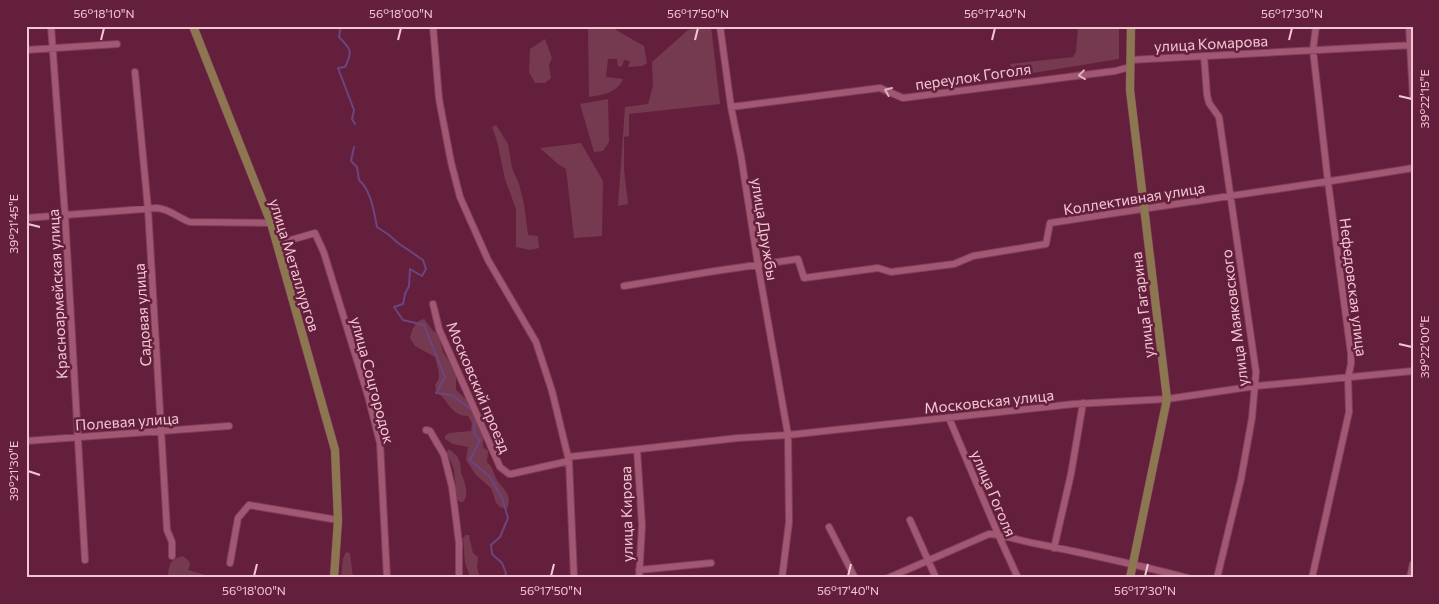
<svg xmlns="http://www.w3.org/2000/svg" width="1439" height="604" font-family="Commissioner,sans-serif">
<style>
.green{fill:#763a50}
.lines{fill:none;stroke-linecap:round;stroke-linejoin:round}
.stream{stroke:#6b4580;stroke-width:2}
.minor-casing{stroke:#7d405c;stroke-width:8}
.major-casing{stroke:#7d405c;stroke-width:9}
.minor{stroke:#a25772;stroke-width:6}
.major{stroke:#8d7751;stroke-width:8}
.oneway{stroke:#e2b1c0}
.ticks{fill:none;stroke:#f2c7d4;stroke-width:2}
.labels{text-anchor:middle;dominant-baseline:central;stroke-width:5;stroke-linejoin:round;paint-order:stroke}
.street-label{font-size:15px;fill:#f2c7d4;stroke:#641f3c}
.neatline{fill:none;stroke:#f2c7d4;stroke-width:2}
.ticks-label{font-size:12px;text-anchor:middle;fill:#f2c7d4}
</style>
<rect width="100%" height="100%" fill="#641f3c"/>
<path class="green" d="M616,26v4l28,16 3,17 -5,3 -14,1 2,-6 -6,-1 -2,6 -4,1 -1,-8h-9l-2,18 17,2c-6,14 -20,16 -34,18l-1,-70z
M696,26h15l9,78 -91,10v22l-5,1v32l4,35 -10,2 7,-99 23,-3 5,-18 -1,-24 36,-32 8,-2z
M1078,26h41v33l-99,16 -5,-1 -5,-10 63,-7 3,-5z
M545,39l7,19 -3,7 2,13 -6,5h-10l-6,-11 1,-23z
M608,99l1,43 -6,9 -9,1 -14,-48z
M496,125l12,19 4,24 7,16 5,20 4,31 10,1 1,12 -9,2 -14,-3v-38l-11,-30 -8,-38 -5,-14z
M581,143l22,38 -1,55 -28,2 -8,-69 -8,-5 -18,-16z
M424,319l9,12 5,2 5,19 13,20v18l14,13 13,32v12l5,4 -1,11c7,7 6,10 10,18 7,11 16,14 10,29l-7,-2 -4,-4 -5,-15 -15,-13 -10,-15 2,-13 -15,-3 -8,-5v-3l4,-3 22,-2 1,-8 -4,-7c-15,1 -21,-16 -32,-26l-1,-6c8,-6 2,-18 0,-27l-20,-11 -5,-8c2,-9 5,-17 14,-19z
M448,449c4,2 9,6 11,11 2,4 1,8 2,12 3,10 9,21 2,30h-3l-3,-3 -3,-30 -7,-16z
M466,535h3l4,18 5,4 -1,10 3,11h-11v-5l-4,-10 -2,-25z
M346,552l4,1 3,25h-12l2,-19z
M183,556l6,5 1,4 -2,5 27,8h-47c1,-14 1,-18 15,-22z"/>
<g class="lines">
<path class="stream" d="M341,26l-2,11c12,12 14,14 6,30l-7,1 16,42 -2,9 3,5
M354,147l-3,14 6,6 2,13c12,10 15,32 18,47l12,8 9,8 25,17 3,9 -4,7 -12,-7 -1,17 -4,8 -2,10 -9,3 9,13 21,5 21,52 -9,16 16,2 20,15
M475,417l-1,17 6,6 -10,20 20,17 12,21 6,20 -8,19 -9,8 1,9 10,9 4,10 -2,5"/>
<g class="minor-casing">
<path id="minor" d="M51,26l14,189 20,345
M433,26l6,73 12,63 9,35 28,63 48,82 16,49 17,70 5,117
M720,26l11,81 10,49 17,109 30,170 1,87 -7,56
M1409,26l4,71
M26,50l91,-6
M1204,56l3,39 2,8 10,14 37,255 -4,46 -11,61 -24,99
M1130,60l283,-15
M135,72l13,137 19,321 5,12v14
M731,107l149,-19 23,10 212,-27 15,-4
M26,218l131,-10c13,1 21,10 33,14l81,1
M277,244l38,-11 9,20 44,143 12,47 7,135
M624,286l91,-15 83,-12 6,19 74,-10 13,4 63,-8 19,-8 73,-12 4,-21c120,-19 242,-35 363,-55
M433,304l6,25 61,138 9,7h2l58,-13
M949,418l49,116 20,44
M426,430l4,1 14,24 8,32 7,56v35
M26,441l203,-15
M637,450l5,75 -3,53
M568,457l170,-19 50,-3 286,-31 93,-5 89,-13 157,-15
M910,520l26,58
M829,527l26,51
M1054,548l17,-74 12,-71
M230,563l8,-45 11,-13 89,15
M639,570l72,-7
M888,578l101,-44c16,1 32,7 49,10 50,10 100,21 150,34
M1312,578l37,-166 -1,-34 3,-14v-10l-23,-172 -15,-132 3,-24
M1410,578l3,-14"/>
</g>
<g class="major-casing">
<path id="major" d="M193,26l78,197 64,227 3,70 -4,58
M1130,578l37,-179 -37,-309 1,-64"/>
</g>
<use href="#minor" class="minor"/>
<use href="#major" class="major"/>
</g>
<defs><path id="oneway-chevron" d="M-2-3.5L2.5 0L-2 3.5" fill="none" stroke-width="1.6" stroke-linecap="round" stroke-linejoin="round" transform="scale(1.25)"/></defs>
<g class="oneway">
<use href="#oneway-chevron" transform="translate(1082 75) rotate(173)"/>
<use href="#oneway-chevron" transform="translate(888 91) rotate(-157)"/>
</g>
<path class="ticks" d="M101,40l3,-12M398,40l3,-12M695,40l3,-12M992,40l3,-12M1289,40l3,-12M1399,96l13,3M28,224l12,3M1399,344l13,3M28,471l12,4M254,576l3,-12M551,576l3,-12M848,576l3,-12M1145,576l3,-12"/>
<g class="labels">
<g class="street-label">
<text transform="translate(1211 43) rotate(-3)">улица Комарова</text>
<text transform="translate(973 76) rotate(-8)">переулок Гоголя</text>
<text transform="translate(1134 198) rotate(-9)">Коллективная улица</text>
<text transform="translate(765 229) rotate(81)">улица Дружбы</text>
<text transform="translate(295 265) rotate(73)">улица Металлургов</text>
<text transform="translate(1354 287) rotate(83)">Нефедовская улица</text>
<text transform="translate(57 294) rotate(-93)">Красноармейская улица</text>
<text transform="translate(1142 305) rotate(-97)">улица Гагарина</text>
<text transform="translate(142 315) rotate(-94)">Садовая улица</text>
<text transform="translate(1234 318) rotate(-97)">улица Маяковского</text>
<text transform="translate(373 380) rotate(75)">улица Соцгородок</text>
<text transform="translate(479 387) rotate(67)">Московский проезд</text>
<text transform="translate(989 401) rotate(-6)">Московская улица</text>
<text transform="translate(127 421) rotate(-4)">Полевая улица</text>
<text transform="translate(994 493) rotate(67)">улица Гоголя</text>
<text transform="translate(626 514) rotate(-91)">улица Кирова</text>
</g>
</g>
<rect width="1439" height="604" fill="none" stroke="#641f3c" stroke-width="55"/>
<rect x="28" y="28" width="1384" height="548" class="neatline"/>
<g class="ticks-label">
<text x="104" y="18">56°18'10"N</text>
<text x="401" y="18">56°18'00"N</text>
<text x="698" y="18">56°17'50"N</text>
<text x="995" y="18">56°17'40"N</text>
<text x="1292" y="18">56°17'30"N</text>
<text transform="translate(1425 99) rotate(-90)" y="4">39°22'15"E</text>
<text transform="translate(14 224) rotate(-90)" y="4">39°21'45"E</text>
<text transform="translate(1425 347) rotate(-90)" y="4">39°22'00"E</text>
<text transform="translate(14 471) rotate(-90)" y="4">39°21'30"E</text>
<text x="254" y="595">56°18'00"N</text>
<text x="551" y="595">56°17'50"N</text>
<text x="848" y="595">56°17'40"N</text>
<text x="1145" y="595">56°17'30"N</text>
</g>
</svg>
